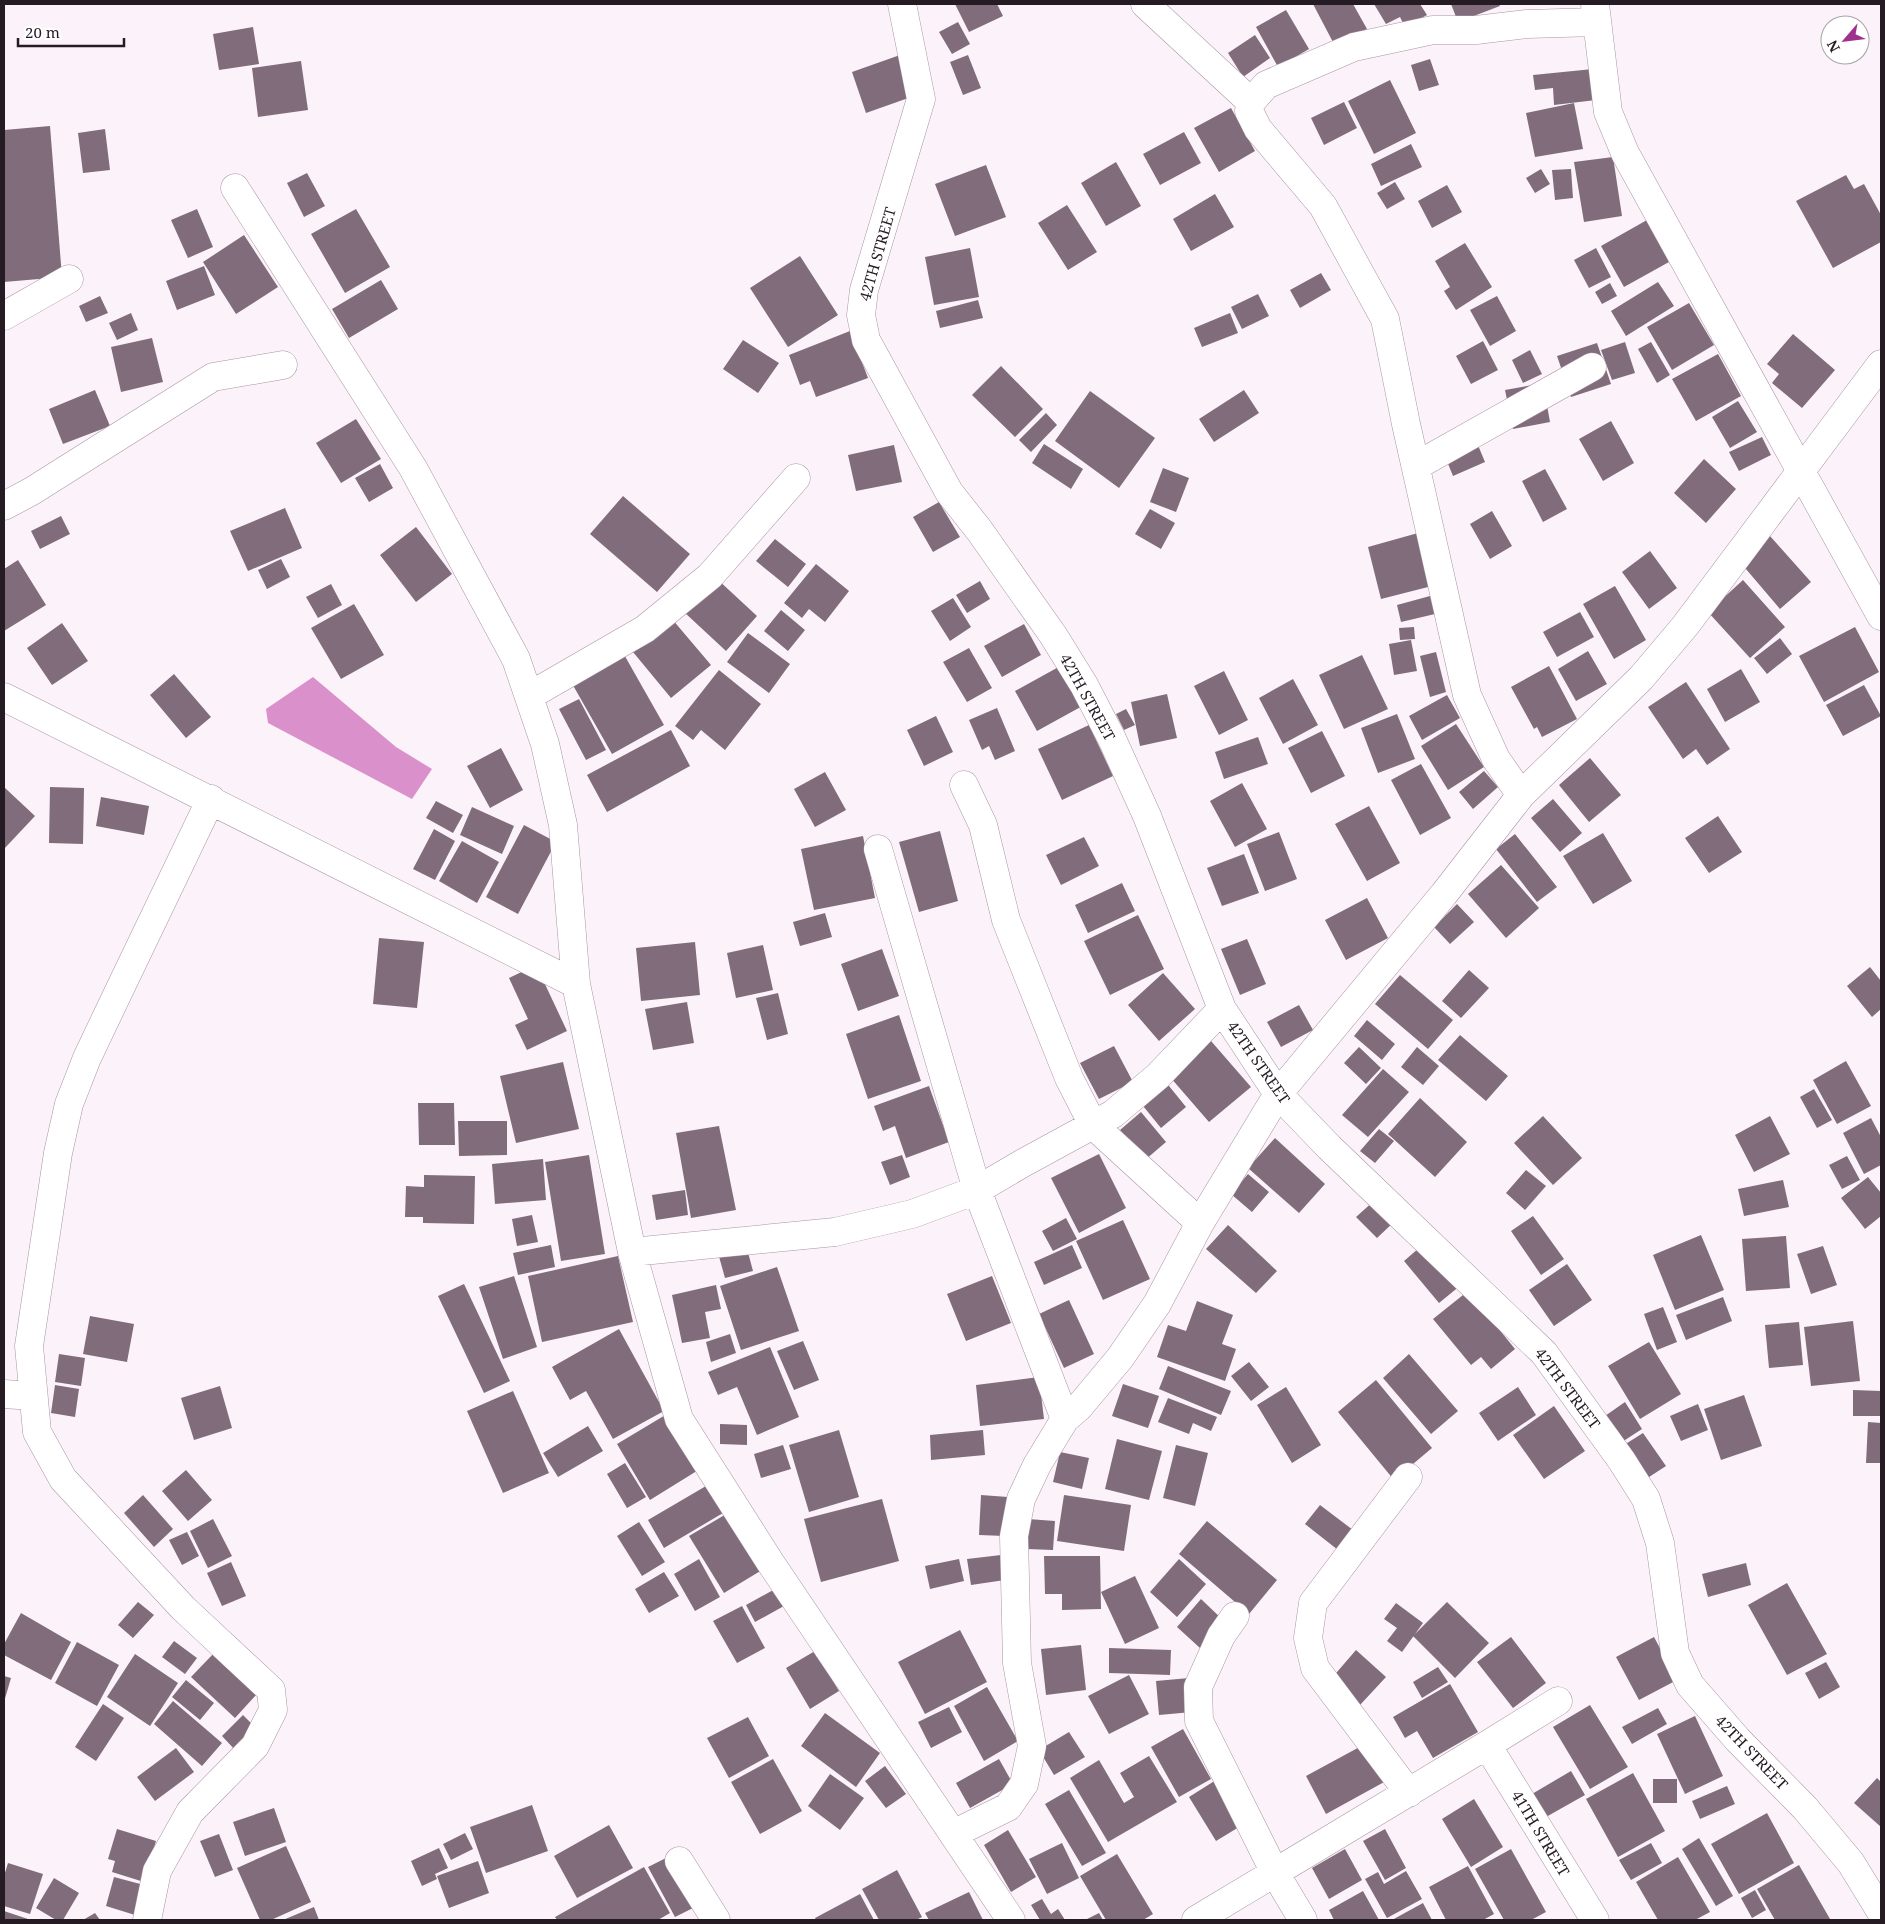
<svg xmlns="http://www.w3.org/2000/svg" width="1885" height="1924" font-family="'Noto Serif',serif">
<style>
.water{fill:#da91cb}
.building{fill:#806c7b}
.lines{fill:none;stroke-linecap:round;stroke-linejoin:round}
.street-casing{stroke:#a994a4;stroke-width:29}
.street{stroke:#fff;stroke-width:28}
.labels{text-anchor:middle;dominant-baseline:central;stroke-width:4;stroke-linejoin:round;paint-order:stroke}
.street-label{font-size:15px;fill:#251c23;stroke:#fff}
</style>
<rect width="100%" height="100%" fill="#fcf3fa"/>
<path class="water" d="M313,677l83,70 36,22 -20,30 -144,-76 -2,-14z"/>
<path class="building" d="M955,4h42l6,12 -34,16z
M1313,4h40l14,25 -32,17z
M1374,4h46l7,11 -22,12 -5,-10 -14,7z
M1451,4h48l1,2 -42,16z
M1286,10l23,39 -31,18 -22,-40z
M958,22l12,22 -18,10 -13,-22z
M253,27l6,37 -40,6 -6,-36z
M1255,35l15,23 -27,19 -15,-24z
M900,55l14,41 -48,17 -14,-41z
M968,55l13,33 -18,7 -13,-33z
M1430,59l9,26 -20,6 -8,-26z
M301,61l7,49 -50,7 -6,-49z
M1593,69l3,31 -42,5 -1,-17 -18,2 -2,-15z
M1390,80l26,53 -42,21 -26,-53z
M1344,102l13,26 -33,17 -13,-27z
M1574,103l9,46 -48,8 -9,-44z
M1231,108l24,43 -36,21 -25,-44z
M50,126l12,151 -58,5v-152z
M105,129l5,41 -27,3 -5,-40z
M1184,132l17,31 -41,22 -17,-31z
M1411,144l11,23 -41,19 -10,-22z
M1613,157l9,59 -38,6 -10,-60z
M1116,162l25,44 -35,20 -25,-43z
M986,165l20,52 -51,19 -20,-52z
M1541,169l9,15 -15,9 -9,-15z
M1571,169l2,29 -18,2 -3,-30z
M307,173l18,33 -21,11 -17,-34z
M1846,175l8,14 10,-5 17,31v27l-48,26 -37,-67z
M1395,182l10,17 -18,10 -10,-16z
M1447,185l15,27 -30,16 -14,-27z
M1215,194l19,33 -43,24 -18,-32z
M1067,205l30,47 -29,18 -30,-47z
M197,209l16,38 -25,11 -17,-38z
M356,209l34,58 -45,26 -34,-59z
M1647,220l22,42 -45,25 -23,-41z
M244,235l34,52 -42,27 -33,-52z
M1465,243l27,44 -36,23 -12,-19 6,-4 -15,-26z
M970,248l9,49 -45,8 -9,-48z
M1596,248l15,29 -22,11 -15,-28z
M800,256l38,59 -50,32 -38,-59z
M204,266l11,29 -38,15 -11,-29z
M1321,273l10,17 -31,18 -10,-18z
M381,280l17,29 -49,29 -17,-29z
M1658,282l16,24 -48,30 -15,-25z
M1610,283l7,13 -15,8 -7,-12z
M1258,294l11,22 -27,13 -11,-22z
M100,296l8,17 -22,9 -7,-16z
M1497,296l19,35 -26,15 -20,-36z
M978,300l5,18 -43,10 -4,-17z
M1689,303l25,42 -42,25 -25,-43z
M131,313l7,17 -21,10 -8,-17z
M1230,313l8,20 -36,14 -8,-19z
M850,331l18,47 -52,19 -6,-16 -10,4 -11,-30z
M1793,334l42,36 -33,38 -30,-25 7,-9 -12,-10z
M152,338l11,44 -42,10 -10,-45z
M743,340l36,23 -21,30 -35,-24z
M1483,341l15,29 -27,14 -15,-28z
M1625,342l10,31 -23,7 -11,-30z
M1651,342l19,33 -13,8 -19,-34z
M1597,343l14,41 -40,13 -14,-41z
M1530,350l12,24 -19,9 -11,-23z
M1718,354l23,42 -45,25 -24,-42z
M1001,366l42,43 -28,28 -43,-42z
M1543,383l7,39 -37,7 -8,-39z
M95,390l15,36 -47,18 -14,-35z
M1244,390l15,23 -45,29 -15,-23z
M1090,391l65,47 -36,50 -64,-47z
M1738,401l19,31 -27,16 -18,-31z
M1046,413l11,12 -26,27 -12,-12z
M356,419l25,40 -40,24 -25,-40z
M1611,421l23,42 -31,18 -24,-42z
M1470,426l15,36 -32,14 -15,-37z
M1762,437l9,18 -32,16 -10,-19z
M1044,444l39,25 -12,20 -39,-26z
M894,445l8,37 -46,9 -8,-36z
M1704,459l32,30 -30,34 -32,-30z
M380,464l13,24 -24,14 -14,-24z
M1163,468l26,10 -13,34 -26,-10z
M1545,469l22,40 -24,13 -21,-41z
M623,496l67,58 -33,38 -67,-58z
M939,502l21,35 -27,15 -20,-35z
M285,508l17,40 -54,23 -18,-40z
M1150,509l25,14 -14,26 -26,-15z
M1492,511l20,35 -22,13 -20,-35z
M61,516l9,18 -30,15 -9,-18z
M416,527l36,47 -36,28 -36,-47z
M1418,533l14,53 -51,13 -13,-52z
M1770,536l41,46 -31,27 -40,-47z
M775,539l31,25 -18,23 -32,-26z
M1650,551l27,37 -28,21 -27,-37z
M281,559l9,18 -23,12 -9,-19z
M18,560l28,45 -42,26v-62z
M816,564l33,27 -24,31 -16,-13 -7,9 -18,-15z
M716,578l41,38 -31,35 -42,-39z
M1743,580l42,47 -35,31 -42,-46z
M980,581l10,18 -23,14 -11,-18z
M331,584l11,21 -24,13 -12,-21z
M1615,586l31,54 -32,19 -31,-55z
M1430,596l5,18 -34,8 -4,-17z
M953,598l18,29 -21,14 -19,-30z
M354,604l30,51 -43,24 -30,-51z
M781,610l24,20 -17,21 -24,-20z
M1580,612l14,25 -37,20 -14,-25z
M672,619l39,46 -40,33 -38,-46z
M62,623l26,38 -36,24 -25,-37z
M1024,624l17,31 -39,22 -18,-31z
M1414,627l1,12 -15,1 -1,-12z
M1855,627l24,45 -55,30 -25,-46z
M748,633l42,31 -21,29 -42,-31z
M1780,638l12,16 -25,20 -13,-16z
M1411,640l6,31 -23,4 -5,-31z
M969,648l23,40 -25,14 -24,-40z
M622,651l42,74 -52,29 -42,-74z
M1588,651l19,33 -31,17 -18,-32z
M1436,652l10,40 -16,5 -10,-41z
M1362,655l26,54 -44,20 -25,-54z
M1064,664l22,40 -49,27 -22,-40z
M1549,666l28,53 -35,18 -5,-10 -3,2 -23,-42z
M1741,669l19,33 -35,20 -18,-33z
M719,670l42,34 -36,46 -24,-20 -8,10 -18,-14z
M1224,671l24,49 -29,15 -25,-49z
M174,674l37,43 -25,21 -36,-43z
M1293,679l25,46 -35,19 -24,-46z
M1686,682l44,67 -23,16 -11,-16 -13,10 -35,-52z
M1864,685l17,31 -38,20 -17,-31z
M1167,694l10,44 -37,8 -9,-44z
M1447,695l13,23 -38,22 -13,-24z
M579,699l27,51 -20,10 -27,-51z
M997,708l18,43 -20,9 -6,-14 -7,4 -13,-30z
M1126,709l9,16 -11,5 -8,-16z
M1397,714l18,45 -37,14 -17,-45z
M936,716l17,36 -29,14 -17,-36z
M1456,724l28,43 -36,23 -27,-44z
M1089,725l24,51 -51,24 -24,-51z
M671,730l19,36 -83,46 -20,-37z
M1322,731l23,45 -34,17 -23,-45z
M1258,737l10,27 -44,15 -9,-27z
M501,748l22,42 -33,18 -23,-42z
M1590,758l31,37 -32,27 -30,-37z
M1421,764l30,54 -31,17 -29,-55z
M1484,771l14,16 -25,22 -14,-17z
M825,772l21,38 -31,17 -21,-38z
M1242,783l25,46 -32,18 -25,-46z
M4,787l31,29 -31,33z
M50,787l34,1 -1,56 -34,-1z
M101,797l48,9 -5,29 -48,-9z
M1553,799l29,34 -22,19 -29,-34z
M436,801l27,14 -10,18 -27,-15z
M1369,806l31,57 -33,18 -32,-57z
M472,807l42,19 -12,28 -42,-19z
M1718,816l24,36 -33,21 -24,-35z
M524,825l32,17 -38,72 -32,-17z
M434,829l21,12 -20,39 -22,-11z
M940,831l18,70 -39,11 -20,-70z
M1279,832l18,47 -32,12 -18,-47z
M1603,833l29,48 -39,23 -30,-48z
M1515,834l42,53 -20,15 -41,-53z
M863,836l12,62 -61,12 -13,-61z
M1084,837l15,29 -38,19 -15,-30z
M462,841l37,21 -22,41 -38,-22z
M1244,854l15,39 -37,13 -15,-38z
M1501,865l38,43 -33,30 -38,-44z
M1122,883l13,28 -47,22 -13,-28z
M1367,898l21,40 -42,22 -21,-40z
M1457,904l17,18 -24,22 -16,-17z
M825,913l7,24 -32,9 -7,-24z
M1138,915l26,54 -54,26 -26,-54z
M379,938l45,4 -7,66 -44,-4z
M1247,939l19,45 -26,11 -19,-46z
M695,942l5,53 -59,6 -5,-53z
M763,945l10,45 -37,8 -9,-45z
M882,949l17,47 -41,15 -17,-47z
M536,965l31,66 -40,19 -12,-25 13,-6 -19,-41z
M1870,967l11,14v28l-9,8 -25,-31z
M1469,970l20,18 -28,30 -19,-17z
M1163,973l32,36 -36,32 -31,-36z
M1400,975l53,45 -25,29 -53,-45z
M778,993l10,41 -21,6 -11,-42z
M687,1002l7,41 -41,7 -8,-41z
M1299,1005l14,25 -32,17 -14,-25z
M899,1015l22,66 -53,18 -22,-65z
M1367,1020l28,24 -13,16 -28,-24z
M1460,1035l48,41 -22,25 -48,-41z
M1211,1041l40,46 -42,35 -39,-45z
M1114,1046l19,36 -34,17 -19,-36z
M1359,1047l22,21 -15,16 -22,-21z
M1417,1047l22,19 -16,19 -22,-18z
M1846,1061l25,45 -34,18 -24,-44z
M563,1062l16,67 -63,14 -16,-67z
M1383,1069l26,23 -41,45 -26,-22z
M1165,1081l21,26 -25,21 -22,-27z
M929,1086l20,56 -43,16 -11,-32 -12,5 -9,-25z
M1814,1089l18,31 -15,8 -17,-31z
M1420,1098l47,44 -32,35 -47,-43z
M418,1103h36l1,42h-36z
M1141,1112l25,30 -21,18 -25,-30z
M1543,1116l39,42 -29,27 -39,-42z
M1770,1116l20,38 -36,18 -19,-37z
M1871,1118l10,19v28l-17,9 -21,-41z
M458,1121h49v34l-48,1z
M719,1126l17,84 -45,8 -15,-85z
M1379,1129l15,12 -19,22 -15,-12z
M1275,1138l50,46 -26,29 -51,-45z
M1099,1154l27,54 -47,25 -28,-55z
M589,1155l16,99 -44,7 -16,-99z
M902,1155l8,22 -20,8 -9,-23z
M1847,1156l13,24 -18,9 -13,-24z
M543,1159l3,41 -51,4 -3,-40z
M1526,1170l20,16 -21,24 -19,-17z
M1248,1174l21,18 -17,20 -21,-18z
M424,1175l51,1 -1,48 -51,-1v-6h-18l1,-31 18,1z
M1868,1177l13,16v23l-16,13 -24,-31z
M1783,1180l6,27 -45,9 -6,-27z
M685,1190l3,25 -32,5 -4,-25z
M1375,1200l20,21 -18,17 -21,-21z
M532,1215l6,27 -21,4 -5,-27z
M1533,1216l31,43 -23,16 -30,-44z
M1066,1218l11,21 -24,12 -11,-20z
M1123,1220l27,59 -47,21 -27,-59z
M1228,1225l49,46 -21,22 -50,-44z
M1701,1235l23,55 -49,20 -22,-55z
M1786,1236l4,52 -44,3 -4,-52z
M1426,1242l35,43 -22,18 -35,-42z
M551,1245l4,22 -37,8 -5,-22z
M746,1245l7,26 -28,7 -7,-25z
M1072,1245l10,23 -38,17 -10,-23z
M1823,1246l14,39 -26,9 -14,-40z
M618,1256l15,66 -91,20 -14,-66z
M1567,1264l25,36 -38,26 -25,-36z
M777,1267l22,64 -58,19 -21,-64z
M514,1276l23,71 -34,12 -24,-72z
M992,1276l19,47 -45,18 -19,-47z
M464,1284l46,97 -26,12 -46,-97z
M716,1285l5,24 -16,3 5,26 -28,5 -10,-48z
M1468,1291l47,58 -24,20 -10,-12 -10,8 -38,-46z
M1723,1297l9,24 -46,19 -10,-25z
M1069,1300l25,54 -30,14 -25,-54z
M1197,1301l36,14 -11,29 14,5 -11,32 -68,-24 11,-32 18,6z
M1663,1307l14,35 -20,8 -13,-36z
M90,1316l44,8 -7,38 -44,-8z
M1853,1321l7,60 -49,5 -7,-59z
M1799,1322l4,43 -34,3 -4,-43z
M619,1329l45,82 -51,28 -27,-48 -16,9 -18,-33z
M730,1334l6,19 -25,9 -5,-20z
M803,1341l16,39 -25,10 -17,-39z
M1649,1342l32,52 -41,25 -32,-53z
M770,1347l29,70 -42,18 -20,-48 -19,8 -10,-23z
M59,1354l26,4 -4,28 -26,-4z
M1409,1354l49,57 -27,23 -48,-56z
M1249,1362l20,25 -18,14 -20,-25z
M1168,1366l63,25 -10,24 -62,-26z
M1039,1377l5,42 -64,7 -4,-41z
M1376,1380l56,68 -38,32 -56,-68z
M1123,1384l36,12 -11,32 -36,-12z
M55,1385l24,4 -4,28 -24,-4z
M220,1386l12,42 -38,12 -13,-42z
M1286,1387l35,58 -29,18 -35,-58z
M1518,1387l18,28 -38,26 -19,-28z
M1853,1390l28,1v25h-28z
M513,1391l36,82 -46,20 -36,-82z
M1744,1395l18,51 -41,14 -17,-51z
M1168,1398l49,19 -6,14 -18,-8 -4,11 -31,-12z
M1625,1402l17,27 -20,13 -17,-26z
M1698,1404l10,26 -27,11 -11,-25z
M1554,1406l31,45 -41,28 -31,-44z
M667,1414l33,55 -50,31 -33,-56z
M1868,1422l13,1v40h-15z
M720,1424l27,1v20l-27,-1z
M588,1426l15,25 -45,26 -15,-24z
M839,1430l20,67 -50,15 -20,-67z
M983,1430l2,25 -54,5 -1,-25z
M1643,1433l23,33 -20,13 -22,-34z
M1117,1439l45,12 -13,49 -44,-11z
M783,1445l8,24 -30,9 -7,-24z
M1176,1445l32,8 -13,53 -32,-8z
M1060,1452l29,6 -7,31 -29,-7z
M625,1463l21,34 -19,11 -20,-34z
M186,1470l26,30 -24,21 -26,-30z
M706,1486l17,27 -59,35 -16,-28z
M143,1495l30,34 -19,18 -30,-34z
M981,1495l27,2 -3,39 -26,-1z
M1064,1495l67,10 -7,46 -67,-10z
M882,1499l17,62 -78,21 -17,-63z
M1320,1505l33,25 -15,20 -33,-26z
M728,1513l34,57 -38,23 -35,-57z
M213,1519l19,37 -24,12 -18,-37z
M1028,1519l27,2 -2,29 -26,-1z
M1207,1521l70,59 -28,34 -70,-60z
M639,1522l26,40 -23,14 -25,-40z
M187,1532l12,24 -17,9 -13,-25z
M1001,1555l4,25 -34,5 -4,-26z
M1044,1556h56l1,53 -39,1v-16h-17z
M699,1559l21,38 -25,14 -21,-37z
M959,1559l5,22 -34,8 -5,-23z
M1179,1559l27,25 -29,33 -27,-25z
M231,1562l15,34 -24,10 -15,-33z
M1746,1563l5,22 -43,12 -6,-23z
M664,1572l15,24 -30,17 -14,-24z
M1135,1576l24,52 -34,16 -24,-52z
M1787,1583l40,71 -40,21 -39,-70z
M775,1589l9,17 -29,16 -9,-17z
M1201,1599l23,22 -24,27 -23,-21z
M138,1602l16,13 -21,23 -15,-13z
M1447,1602l42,41 -34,35 -42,-42z
M1396,1603l27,20 -21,29 -15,-11 10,-13 -13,-9z
M742,1606l23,42 -28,15 -24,-42z
M21,1613l50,29 -20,38 -47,-25v-11z
M960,1630l27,52 -62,32 -27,-52z
M1511,1637l35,46 -33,25 -36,-46z
M1654,1637l23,43 -38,20 -23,-43z
M174,1641l23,17 -12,16 -23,-17z
M77,1642l42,23 -22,41 -42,-23z
M1081,1645l5,45 -40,5 -5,-46z
M1109,1648l62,2 -1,25 -61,-2z
M1356,1650l30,27 -26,28 -29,-26z
M815,1651l24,40 -29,18 -24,-41z
M214,1653l43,41 -22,24 -44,-41z
M135,1654l43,29 -28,43 -43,-29z
M1826,1662l14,25 -21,12 -14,-26z
M1438,1667l10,15 -26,16 -9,-16z
M1129,1675l20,39 -40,20 -21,-38z
M4,1676l7,2 -7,24z
M1189,1678l3,34 -33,3 -3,-34z
M186,1680l28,23 -14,17 -28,-23z
M1450,1684l28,48 -45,26 -16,-27 -12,7 -12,-21z
M987,1687l31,54 -34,20 -30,-55z
M173,1701l49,42 -20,23 -48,-42z
M103,1704l21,14 -28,43 -21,-14z
M1590,1705l38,62 -38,22 -37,-62z
M949,1707l13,25 -31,16 -13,-26z
M1658,1708l9,16 -35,20 -10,-17z
M825,1713l55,40 -24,34 -55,-41z
M243,1715l14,14 -22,21 -13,-14z
M1695,1716l28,60 -38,18 -28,-60z
M748,1717l21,39 -40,22 -22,-40z
M1183,1729l28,50 -32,18 -28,-50z
M1069,1732l16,25 -31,18 -15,-25z
M1365,1744l21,37 -60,33 -20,-38z
M176,1748l18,24 -39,29 -18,-24z
M1149,1756l28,46 -69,40 -38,-64 29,-18 25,43 10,-6 -14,-24z
M773,1759l29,52 -42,23 -29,-52z
M999,1759l14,25 -43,24 -14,-25z
M885,1766l21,28 -20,14 -21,-27z
M1571,1771l14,24 -39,22 -14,-23z
M1633,1773l32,58 -47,26 -32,-58z
M830,1774l34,24 -24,32 -32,-24z
M1877,1778l4,4v45l-27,-24z
M1653,1779h24v24h-24z
M1216,1780l28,44 -28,17 -27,-44z
M1727,1786l8,18 -35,15 -8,-18z
M1069,1790l37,63 -24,13 -37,-62z
M1474,1799l29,48 -32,20 -29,-48z
M532,1805l16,46 -62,22 -16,-46z
M274,1808l12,34 -41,14 -12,-34z
M1767,1813l27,50 -55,31 -28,-50z
M609,1825l24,43 -56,30 -23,-42z
M117,1829l39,12 -12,41 -32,-10 3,-11 -7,-2z
M1385,1829l21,39 -21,12 -22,-39z
M1008,1830l28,47 -25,15 -27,-47z
M465,1833l8,16 -22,11 -8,-16z
M219,1834l14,36 -18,7 -15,-36z
M1699,1838l34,58 -17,10 -34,-57z
M1062,1843l17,35 -32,16 -18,-35z
M1651,1843l11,20 -31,17 -12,-20z
M286,1846l25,56 -40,18h-11l-23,-52z
M439,1848l9,20 -13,6 2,5 -15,7 -11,-25z
M1345,1849l17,31 -33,19 -17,-31z
M1511,1849l35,63 -15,8h-27l-29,-51z
M1117,1854l36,60 -10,6h-37l-26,-44z
M668,1857l27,50 -20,10 -27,-50z
M1678,1857l32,55 -15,8h-37l-22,-38z
M478,1861l11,32 -40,15 -12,-32z
M8,1863l35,11 -13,40 -26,-8v-30z
M1799,1865l31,54 -3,1h-52l-18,-31z
M1468,1866l26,48 -11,6h-37l-17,-33z
M644,1867l26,46 -12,7h-101l-2,-3z
M897,1870l25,47 -6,3h-37l-17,-31z
M1406,1871l16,28 -35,19 -22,-39 13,-7 6,12z
M114,1877l30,8 -9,30 -29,-9z
M54,1878l25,15 -16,27h-7l-20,-12z
M1755,1890l11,20 -14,8 -11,-20z
M1363,1891l16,29h-45l-5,-10z
M969,1892l14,28h-54l-4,-7z
M860,1894l14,26h-58l-1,-2z
M1042,1899l9,15 7,-5 7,11h-25l-9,-15z
M1423,1903l9,17h-40z
M314,1907l5,13h-36z
M4,1911l24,8 -1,1h-23z
M95,1913l5,7h-17z
M1099,1913l4,7h-18z"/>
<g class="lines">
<g class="street-casing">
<path id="street" d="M902,4l19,95 -57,191 -3,25 5,25 83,152 30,38 74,105 31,50 28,54 35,77 75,193 56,85 51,53 215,206 78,108 24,38 14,44 15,110 15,32 48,55 67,68 46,55 30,49
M1145,4l106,98
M1595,4l13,108 17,41 256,463
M235,188l178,280 103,191 29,85 18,81 13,159 56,268 47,167 91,143 241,358
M4,316l65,-37
M1416,466l176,-99
M4,506l28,-15 181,-114 70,-12
M529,696l116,-67 65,-53 86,-98
M4,697l572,287
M964,785l19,40 23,95 63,158 24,47 107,98
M1521,795l-25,-36 -29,-64 -61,-271 -21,-105 -62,-113 -65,-77 -9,-18 2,-9 15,-17 88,-38 79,-17h43l51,-6 70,-2
M878,849l99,341 88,229
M632,1252l203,-20 77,-18 65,-24 46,-27 90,-49 45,-38 64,-67
M4,1394l29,2
M1408,1477l-95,126 -5,35 7,30 94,125
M1235,1616l-14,20 -23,51 1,34 76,152 28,47
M1487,1745l108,175
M953,1834l55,-27 16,-23 8,-38 -15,-83 -3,-127 7,-37 16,-34 28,-46 14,-12 41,-49 37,-54 43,-81 78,-129 166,-200 77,-99 120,-117 44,-52 196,-262
M679,1861l37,59
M147,1920l10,-49 33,-59 65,-66 18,-36 -2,-20 -88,-82 -120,-129 -26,-47 -8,-86 29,-193 11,-49 18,-46 29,-61 95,-198
M1196,1920l291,-175 71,-44"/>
</g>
<use href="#street" class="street"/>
</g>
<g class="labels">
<g class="street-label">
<text transform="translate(877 254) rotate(-74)">42TH STREET</text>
<text transform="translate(1088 697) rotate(61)">42TH STREET</text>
<text transform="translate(1259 1062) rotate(55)">42TH STREET</text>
<text transform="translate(1568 1388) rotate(53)">42TH STREET</text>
<text transform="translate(1752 1752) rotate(46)">42TH STREET</text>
<text transform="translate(1541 1833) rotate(59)">41TH STREET</text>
</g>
</g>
<rect width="1885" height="1924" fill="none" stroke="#251c23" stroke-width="10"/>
<g transform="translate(1845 40) rotate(242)"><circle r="24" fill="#ffffff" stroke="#a8a4a7"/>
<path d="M0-4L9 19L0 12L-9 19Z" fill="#9f308f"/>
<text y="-8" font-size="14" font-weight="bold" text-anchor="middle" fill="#251c23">N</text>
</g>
<path d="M18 38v8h106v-8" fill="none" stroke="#251c23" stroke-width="2.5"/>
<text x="25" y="38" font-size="15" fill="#251c23" stroke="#ffffff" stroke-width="4" paint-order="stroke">20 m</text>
</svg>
